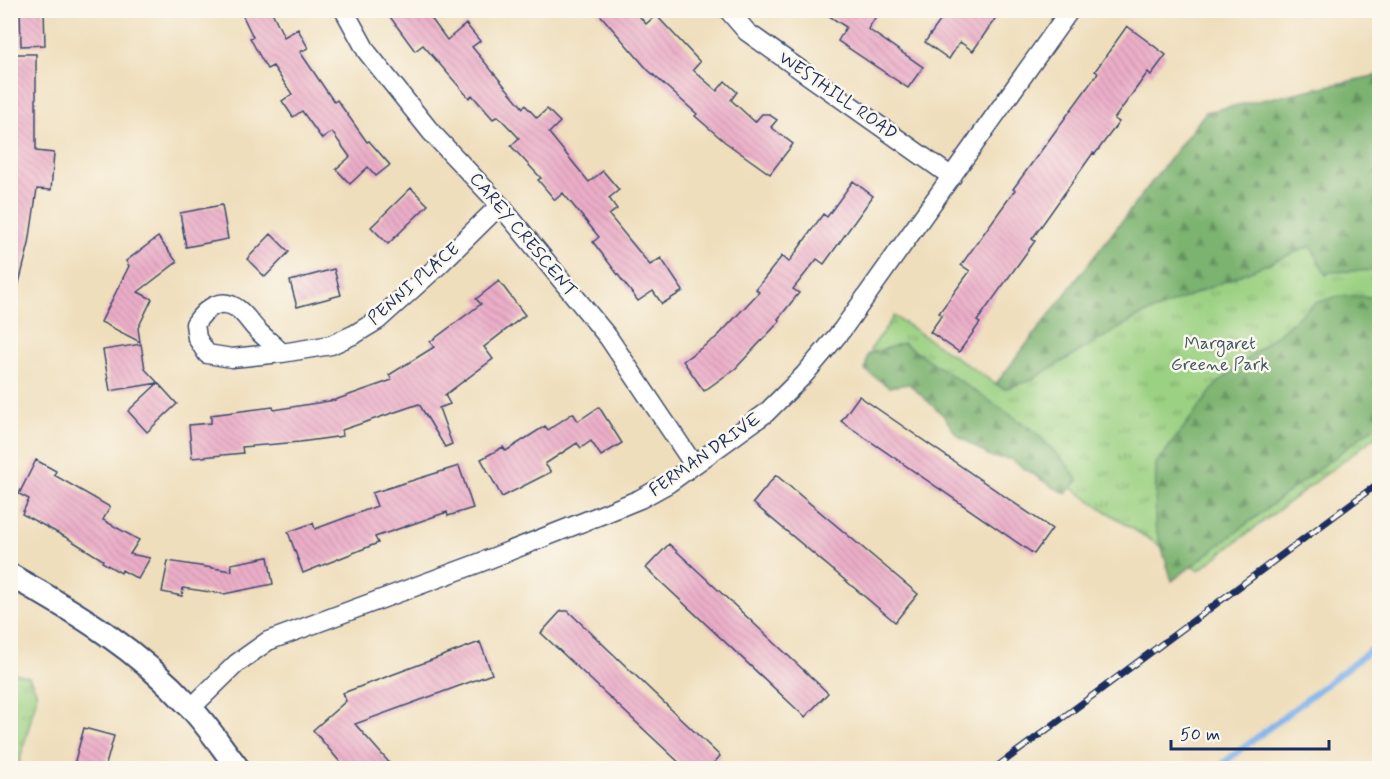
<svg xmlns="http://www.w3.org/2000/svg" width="1390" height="779" font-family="Mynerve,sans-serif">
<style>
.grass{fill:url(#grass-tufts);stroke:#5b8070;stroke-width:1.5}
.forest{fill:url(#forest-firs);stroke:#4c7167;stroke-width:1.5}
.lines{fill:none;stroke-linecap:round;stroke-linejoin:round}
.stream{stroke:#7cb1ea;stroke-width:6}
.building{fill:url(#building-back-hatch)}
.minor-casing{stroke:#3b496c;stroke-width:21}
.tertiary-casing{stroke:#3b496c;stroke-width:26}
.minor{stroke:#fff;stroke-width:18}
.tertiary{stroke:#fff;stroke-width:22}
.rail-casing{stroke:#1b2f5e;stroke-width:7}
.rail{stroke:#fbf7ec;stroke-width:4.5;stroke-dasharray:14;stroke-linecap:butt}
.labels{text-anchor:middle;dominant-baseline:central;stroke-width:5;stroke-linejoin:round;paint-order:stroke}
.street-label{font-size:18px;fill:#1b2f5e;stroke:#fbf7ec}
.park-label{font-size:18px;fill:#3b5867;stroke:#fbf7ec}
</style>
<defs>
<pattern id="grass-tufts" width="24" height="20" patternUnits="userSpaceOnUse" patternTransform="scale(1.5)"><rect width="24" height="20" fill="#9bd182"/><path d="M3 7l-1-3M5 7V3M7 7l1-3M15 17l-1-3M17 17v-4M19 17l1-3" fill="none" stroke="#7eaa6e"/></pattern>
<pattern id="forest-firs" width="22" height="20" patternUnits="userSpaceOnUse" patternTransform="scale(1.5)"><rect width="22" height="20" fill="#7cb370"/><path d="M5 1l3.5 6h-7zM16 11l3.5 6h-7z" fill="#65925f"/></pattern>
<pattern id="building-back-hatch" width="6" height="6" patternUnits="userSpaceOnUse" patternTransform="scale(1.5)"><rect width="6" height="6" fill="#ebadc7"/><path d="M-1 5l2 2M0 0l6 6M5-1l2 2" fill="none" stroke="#c995ad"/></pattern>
</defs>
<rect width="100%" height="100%" fill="#fbf7ec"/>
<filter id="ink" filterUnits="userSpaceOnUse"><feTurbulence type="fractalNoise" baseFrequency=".0167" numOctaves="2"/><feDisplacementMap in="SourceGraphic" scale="12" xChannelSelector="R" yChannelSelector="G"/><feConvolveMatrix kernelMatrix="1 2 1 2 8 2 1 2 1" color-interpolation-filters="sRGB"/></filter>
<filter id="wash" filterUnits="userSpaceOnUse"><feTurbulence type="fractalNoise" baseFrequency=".008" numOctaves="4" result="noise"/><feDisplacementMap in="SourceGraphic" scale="24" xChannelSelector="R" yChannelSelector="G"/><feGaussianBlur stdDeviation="1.35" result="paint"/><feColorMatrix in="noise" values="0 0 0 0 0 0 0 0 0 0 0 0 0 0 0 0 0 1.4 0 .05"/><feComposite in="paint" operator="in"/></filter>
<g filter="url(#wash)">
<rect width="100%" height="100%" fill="#efdebc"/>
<path class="grass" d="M1379,75v359l-180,136 -74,-46 -255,-174 24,-34 102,68 210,-272z
M15,673l14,4 7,14v9l-18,67 -8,-2v-91z"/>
<path class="forest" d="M1379,75v195l-49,2 -4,3 -15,-29 -173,71 -107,63 -27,9 -8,-5 210,-272z
M1339,296l40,1v126l-207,158 -17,-55 1,-62 60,-79 99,-82z
M903,343l130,87 33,33 12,18 -12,12 -13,-6 -43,-28 -19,-2 -34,-22 -14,-20 -34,-31 -20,3 -24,-17 3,-16z"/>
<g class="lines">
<path class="stream" d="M1217,768l163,-125"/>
</g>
<g id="blocks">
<path class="building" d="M20,10h24l1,35 -24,1z
M240,10h31l13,27 14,-8 10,19 -8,4 34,50 3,-2 30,42 2,-1 21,24 -14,11 -8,-9 -18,17 -14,-15 14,-12 -18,-25 -10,7 -20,-28 -9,6 -11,-16 10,-7 -19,-28 -6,3 -17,-31 3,-1z
M385,10h40l22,30 19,-16 14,17 -8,6 51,61 2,-3 12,13 10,-9 13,13 -11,11 40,49 14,-11 16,19 -10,8 8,11 -8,6 41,50 11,-7 22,33 -21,13 -9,-13 -15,10 -45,-59 6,-5 -36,-44 -8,7 -17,-20 3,-2 -30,-32 8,-8 -21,-22 -5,3 -21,-24 -3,3 -46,-53 -8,6z
M596,10h38l12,14 10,-9 44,47 -7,8 24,21 8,-10 12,11 -6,8 24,22 7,-8h6l9,6 -6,7 22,17 -23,30 -45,-32 -30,-26 2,-2 -49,-44z
M820,10h60l-12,19 55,38 -15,21 -70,-47 8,-14z
M948,10h53l-28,41 -13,-9 -11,17 -24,-17z
M1127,26l39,29 -15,20 -3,-3 -34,47 5,3 -24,32 -2,-1 -61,86 3,2 -58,80 3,2 -21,29 -29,-20 12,-17 -3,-2 31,-42 -9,-6 54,-75 -2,-1 85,-116 -3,-2z
M13,54h23v97l18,2 -3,37 -14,-1 -8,55 -12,47 -7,-1z
M853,181l20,15 -49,68 -7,-5 -24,30 6,4 -21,26 2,2 -44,47 -32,23 -21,-30 34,-24 42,-45 -3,-3 26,-33 7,6 34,-48 4,3z
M411,188l17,17 -40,39 -17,-17z
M222,205l6,34 -42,8 -6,-34z
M271,234l18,18 -24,25 -18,-18z
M158,237l19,25 -39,30 14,7 -14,29 2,14 -39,-20 28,-56 -3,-5z
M334,269l7,26 -44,12 -7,-26z
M499,281l26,34 -41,32 9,12 -48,36 5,9 -11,4 13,36 -7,3 -26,-43 -77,26 1,6 -43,6 -58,5 1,6 -51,5 -3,-33 22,-2v-8l62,-8 1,3 61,-10 57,-20 -3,-5 45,-28 -4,-5 51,-38 -5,-5z
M141,344l4,25 13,14 -48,8 -7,-41z
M158,383l19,21 -30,28 -19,-21z
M859,396l193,133 -18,25 -193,-133z
M599,407l23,36 -21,13 -10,-15 -10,7 -4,-5 -32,21 6,8 -49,25 -21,-38 22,-12 3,4 39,-25 3,4 25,-17 5,8z
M36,460l20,11 -2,4 56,32 -7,13 36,20 -9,14 20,4 -12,21 -16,-9 -1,3 -19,-11 1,-2 -34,-21 -47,-25 7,-15 -10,-5z
M459,466l14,42 -25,8 -1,-4 -72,25 3,6 -75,30 -15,-41 25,-9 2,6 62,-23 -5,-13z
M776,475l142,119 -23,28 -142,-119z
M669,544l159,149 -23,24 -159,-149z
M268,557l5,27 -49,10 -41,-6 -1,8 -20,-4 6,-31 64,10 -1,-7z
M561,611h7l152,145 -11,12h-24l-144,-135z
M480,642l12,32 -137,50 39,44h-49l-32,-38 33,-29 -3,-8z
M84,728l30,8 -9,32h-32z"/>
</g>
</g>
<g filter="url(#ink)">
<use href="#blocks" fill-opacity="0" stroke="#3b496c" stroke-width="1.5"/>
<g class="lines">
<g class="minor-casing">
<path id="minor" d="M344,10l23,42 64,80 69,73 108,132 86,128
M728,10l19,22 205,145
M282,353c-8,-8 -17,-15 -25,-23 -6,-6 -12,-16 -19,-21 -18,-13 -33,0 -43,15l2,14 10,16 25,4 50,-5 49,-8 24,-11 23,-14 60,-54 62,-61
M191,708l46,-45 31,-22 211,-78 127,-50 34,-14 29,-16 97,-70 38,-38 38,-45 228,-320"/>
</g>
<g class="tertiary-casing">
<path id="tertiary" d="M10,575c69,39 126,73 180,132 18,19 32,41 48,61"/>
</g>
<use href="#minor" class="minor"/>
<use href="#tertiary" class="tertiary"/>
<g class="rail-casing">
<path id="rail" d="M995,768l385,-286"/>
</g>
<use href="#rail" class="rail"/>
</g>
</g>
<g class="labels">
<g class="street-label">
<text transform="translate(838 96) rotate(35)">WESTHILL ROAD</text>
<text transform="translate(523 235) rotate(50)">CAREY CRESCENT</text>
<text transform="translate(414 284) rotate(-41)">PENNI PLACE</text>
<text transform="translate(705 455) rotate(-35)">FERMAN DRIVE</text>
</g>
<g class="park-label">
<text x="1220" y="344">Margaret<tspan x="1220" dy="21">Greene Park</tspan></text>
</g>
</g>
<rect width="1390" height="779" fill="none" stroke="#fbf7ec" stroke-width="36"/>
<path d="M1171 740v9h158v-9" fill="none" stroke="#1b2f5e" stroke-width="3"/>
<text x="1180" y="740" font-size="18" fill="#1b2f5e" stroke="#fbf7ec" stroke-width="4.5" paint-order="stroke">50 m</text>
</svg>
